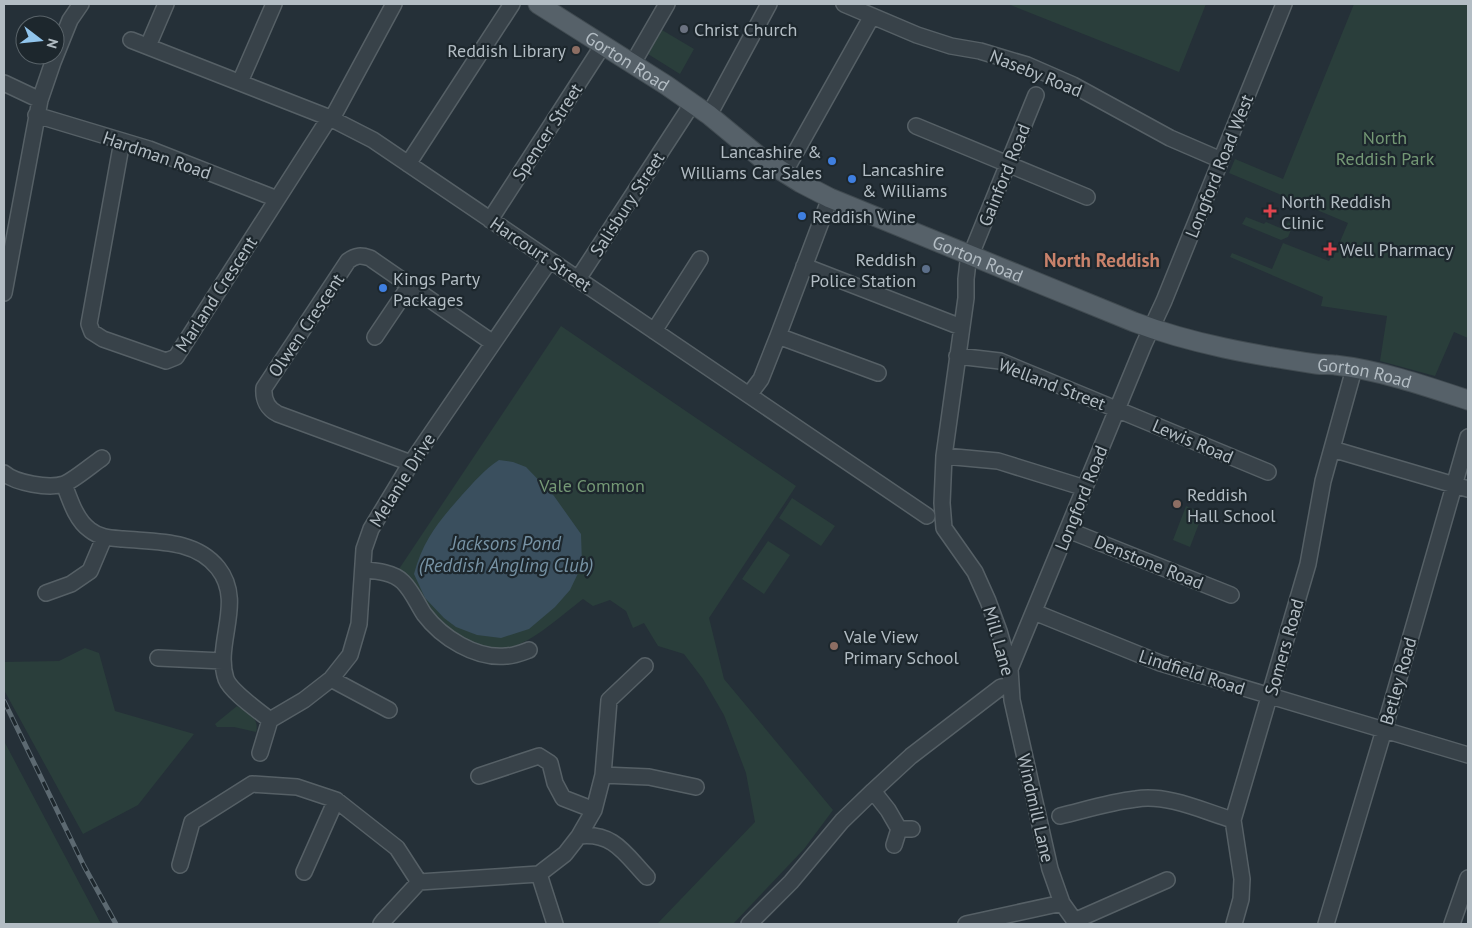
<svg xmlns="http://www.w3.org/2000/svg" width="1472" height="928" font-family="'PT Sans',sans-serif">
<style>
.green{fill:#2a3e3b}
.water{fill:#3a4f5e}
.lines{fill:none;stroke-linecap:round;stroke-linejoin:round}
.minor-casing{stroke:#566066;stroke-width:18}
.major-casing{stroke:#414b51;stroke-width:21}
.minor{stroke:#384249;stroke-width:15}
.major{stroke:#566169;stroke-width:19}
.rail-casing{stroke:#5c6971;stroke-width:5}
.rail{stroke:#1d272d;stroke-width:3;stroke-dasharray:9;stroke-linecap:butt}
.worship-dot{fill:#6b7280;stroke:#1d272d;stroke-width:2}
.education-dot{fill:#8d6e63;stroke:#1d272d;stroke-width:2}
.shop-dot{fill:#3f7fe0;stroke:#1d272d;stroke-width:2}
.health-dot{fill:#e0444e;stroke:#1d272d;stroke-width:2}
.service-dot{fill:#5c6f8a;stroke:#1d272d;stroke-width:2}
.labels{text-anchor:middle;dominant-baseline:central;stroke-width:4.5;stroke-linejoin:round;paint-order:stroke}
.poi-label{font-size:18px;fill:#b3bdc4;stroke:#1d272d;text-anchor:start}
.street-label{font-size:18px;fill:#b3bdc4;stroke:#1d272d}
.park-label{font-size:18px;fill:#749875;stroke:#1d272d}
.neighbourhood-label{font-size:19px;font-weight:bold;fill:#c8826b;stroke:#1d272d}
.water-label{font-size:19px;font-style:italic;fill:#7793a5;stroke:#1d272d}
</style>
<rect width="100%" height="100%" fill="#253038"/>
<path class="green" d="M1008,4h198l-27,68z
M1354,4h114v334l-14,-6 -19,44 -55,-15 7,-45 -66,-10 2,-9 -93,-40 2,-4 40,16 11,-26 46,18 2,-3h2l15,-35 -119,-50 6,-14 48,20z
M662,30l32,19 -14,25 -32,-20z
M1246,217l18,7 2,-2 19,8 3,-8 5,3 -5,12 -7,3 -39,-16z
M561,326l235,160 -87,132 15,61 109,131 -29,39 -71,75h-76l98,-102 -9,-49 -22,-58 -21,-36 -19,-25 -26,-8 -14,-23 -11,5 -7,-17 -16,-11 -17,6 -10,-7c-20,15 -55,48 -80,50 -11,1 -20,-2 -30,-6 -14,-6 -27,-15 -37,-26 -14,-16 -20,-36 -37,-48z
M792,498l43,28 -14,20 -42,-28z
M1186,506l17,7 -13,34 -17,-7z
M768,541l22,14 -26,39 -22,-15z
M85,648l14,5 16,58 79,23 -56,71 -55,29 -79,-144v-28l55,-1z
M237,706c10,6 23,12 19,26l-22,-5h-17l-2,-3z
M4,741l97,183h-97z"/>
<path class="water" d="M499,460l14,2 13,5 28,29 27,38 1,31 -12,25 -15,17 -26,22 -28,9 -24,-3 -21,-8 -12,-9 -19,-20 -11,-24c9,-34 25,-53 48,-79 12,-13 22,-25 37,-35z"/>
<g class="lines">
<g class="minor-casing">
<path id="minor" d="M844,4l73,31 34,11 29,5 47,14 46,20 97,53 51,22
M131,40l199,78 43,22 554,376
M148,46l18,-42
M633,63l34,-59
M240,82l34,-78
M4,83l36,17
M1036,95l-68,167 -2,17v19l-22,158 -2,47 2,25 31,44 13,29 11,30 11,38 2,31 38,169 12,34 15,21
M36,115l113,34 128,50
M709,115l60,-111
M916,126l171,71
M122,141l-33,183 3,8 11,7 63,22 10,-4 150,-234 9,-10 59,-109
M408,164l104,-160
M784,173l88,-157
M490,220l113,-175
M804,266l157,61
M578,279l114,-175
M4,293l36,-193 13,-38 17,-42 11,-16
M654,331l46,-72
M778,336l100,37
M375,337l35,-52
M957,356l43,5 268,111
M749,395l12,-16 17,-43 52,-138
M1332,449l136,40
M944,456l54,5 87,27
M411,463l-133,-49c-10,-5 -15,-14 -14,-26l84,-127c8,-6 13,-6 22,-3l123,85
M4,473c11,10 45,16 60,11 9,-3 29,-20 38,-26
M64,484c6,16 12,36 26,46 10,8 21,8 33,9 32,3 72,0 95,29 27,34 -4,75 8,111 5,13 33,32 44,41
M1068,530l163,65
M363,570c13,1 30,2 40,12 9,9 14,21 21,32 18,24 52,45 82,42 8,0 15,-3 23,-6
M46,593l25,-9 19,-13 14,-33
M1034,612l126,51 308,92
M158,658l65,3
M1010,669l134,-325 20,-43 120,-297
M331,679l58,31
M260,753l10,-33 34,-20 27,-21 19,-24 9,-31 5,-75 7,-20 40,-66 139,-203
M603,775l46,2 47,10
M479,776l60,-20 11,7 5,20 8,15 31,12
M873,791l15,19 11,19h13
M1060,816c25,-6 50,-14 76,-17 32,-5 67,12 97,21
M579,836c35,-4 46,18 68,41
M894,845l5,-16
M180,865l12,-43 60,-38 45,3 39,13 61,48 22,34
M304,872l32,-72
M539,874l16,50
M1074,921l93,-41
M381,924l3,-4 35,-38 120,-8 26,-20 14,-18 15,-26 9,-35 6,-75 36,-34
M749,924l42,-42 51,-61 31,-30 38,-35 90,-69 10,-2
M966,924l96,-21
M1234,924l7,-25 1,-20 -9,-59 75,-256 15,-83 31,-112
M1326,924l58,-194 84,-293
M1452,924l16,-46"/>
</g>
<g class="major-casing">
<g id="major">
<path id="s1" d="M538,4l128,81 43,30 52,43 40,25 29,15 304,124c58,22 121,33 182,42 6,1 13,0 19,1 44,5 91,21 133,35"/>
</g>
</g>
<use href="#minor" class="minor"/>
<use href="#major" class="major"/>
<g class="rail-casing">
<path id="rail" d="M4,701l80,165 32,58"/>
</g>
<use href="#rail" class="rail"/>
</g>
<circle class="worship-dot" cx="684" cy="29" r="5"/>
<g class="education-dot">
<circle cx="576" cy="50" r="5"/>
<circle cx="1177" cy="504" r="5"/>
<circle cx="834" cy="646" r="5"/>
</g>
<g class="shop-dot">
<circle cx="832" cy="161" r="5"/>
<circle cx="852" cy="179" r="5"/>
<circle cx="802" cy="216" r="5"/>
<circle cx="383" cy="288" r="5"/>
</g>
<g class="health-dot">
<path d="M1267.5 203.5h5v5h5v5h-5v5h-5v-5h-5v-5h5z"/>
<path d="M1327.5 241.5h5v5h5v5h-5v5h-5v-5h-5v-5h5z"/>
</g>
<circle class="service-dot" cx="926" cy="269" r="5"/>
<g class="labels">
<g class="poi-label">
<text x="694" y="29">Christ Church</text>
<text x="566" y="50" text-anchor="end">Reddish Library</text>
<text x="822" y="151" text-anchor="end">Lancashire &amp;<tspan x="822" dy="21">Williams Car Sales</tspan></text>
<text x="862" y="169">Lancashire<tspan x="862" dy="21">&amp; Williams</tspan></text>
<text x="1281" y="201">North Reddish<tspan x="1281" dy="21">Clinic</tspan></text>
<text x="812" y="216">Reddish Wine</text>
<text x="1340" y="249">Well Pharmacy</text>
<text x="916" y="259" text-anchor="end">Reddish<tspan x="916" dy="21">Police Station</tspan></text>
<text x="393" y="278">Kings Party<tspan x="393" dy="21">Packages</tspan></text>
<text x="1187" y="494">Reddish<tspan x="1187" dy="21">Hall School</tspan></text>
<text x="844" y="636">Vale View<tspan x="844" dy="21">Primary School</tspan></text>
</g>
<g class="street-label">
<text stroke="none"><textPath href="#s1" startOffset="106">Gorton Road</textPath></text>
<text transform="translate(1036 73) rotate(22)">Naseby Road</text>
<text transform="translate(547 132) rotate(-57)">Spencer Street</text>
<text transform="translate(157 155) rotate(19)">Hardman Road</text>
<text transform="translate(1219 166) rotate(-68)">Longford Road West</text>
<text transform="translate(1004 175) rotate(-68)">Gainford Road</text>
<text transform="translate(627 204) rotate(-57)">Salisbury Street</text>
<text transform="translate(541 254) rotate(34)">Harcourt Street</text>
<text stroke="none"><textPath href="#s1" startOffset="511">Gorton Road</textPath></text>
<text transform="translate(216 294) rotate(-57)">Marland Crescent</text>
<text transform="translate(306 325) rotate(-56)">Olwen Crescent</text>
<text stroke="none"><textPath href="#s1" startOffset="916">Gorton Road</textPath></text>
<text transform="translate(1052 384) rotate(21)">Welland Street</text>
<text transform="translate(1193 441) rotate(23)">Lewis Road</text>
<text transform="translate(402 480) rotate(-58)">Melanie Drive</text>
<text transform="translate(1081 498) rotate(-68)">Longford Road</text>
<text transform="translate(1149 562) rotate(22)">Denstone Road</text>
<text transform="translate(999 641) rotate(74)">Mill Lane</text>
<text transform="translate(1284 647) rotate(-74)">Somers Road</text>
<text transform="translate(1192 672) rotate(18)">Lindfield Road</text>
<text transform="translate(1398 681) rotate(-74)">Betley Road</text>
<text transform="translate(1036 808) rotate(77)">Windmill Lane</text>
</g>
<g class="park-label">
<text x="1385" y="137">North<tspan x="1385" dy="21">Reddish Park</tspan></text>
<text x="592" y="485">Vale Common</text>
</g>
<g class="neighbourhood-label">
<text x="1102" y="260">North Reddish</text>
</g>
<g class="water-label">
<text x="506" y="543">Jacksons Pond<tspan x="506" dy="22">(Reddish Angling Club)</tspan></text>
</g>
</g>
<rect width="1472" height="928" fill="none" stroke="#b3bdc4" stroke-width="10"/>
<g transform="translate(40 40) rotate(106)"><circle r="24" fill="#1d272d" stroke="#596369"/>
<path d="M0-4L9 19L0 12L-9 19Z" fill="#91c5ec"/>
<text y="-8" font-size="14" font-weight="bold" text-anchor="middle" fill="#b3bdc4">N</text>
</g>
</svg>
